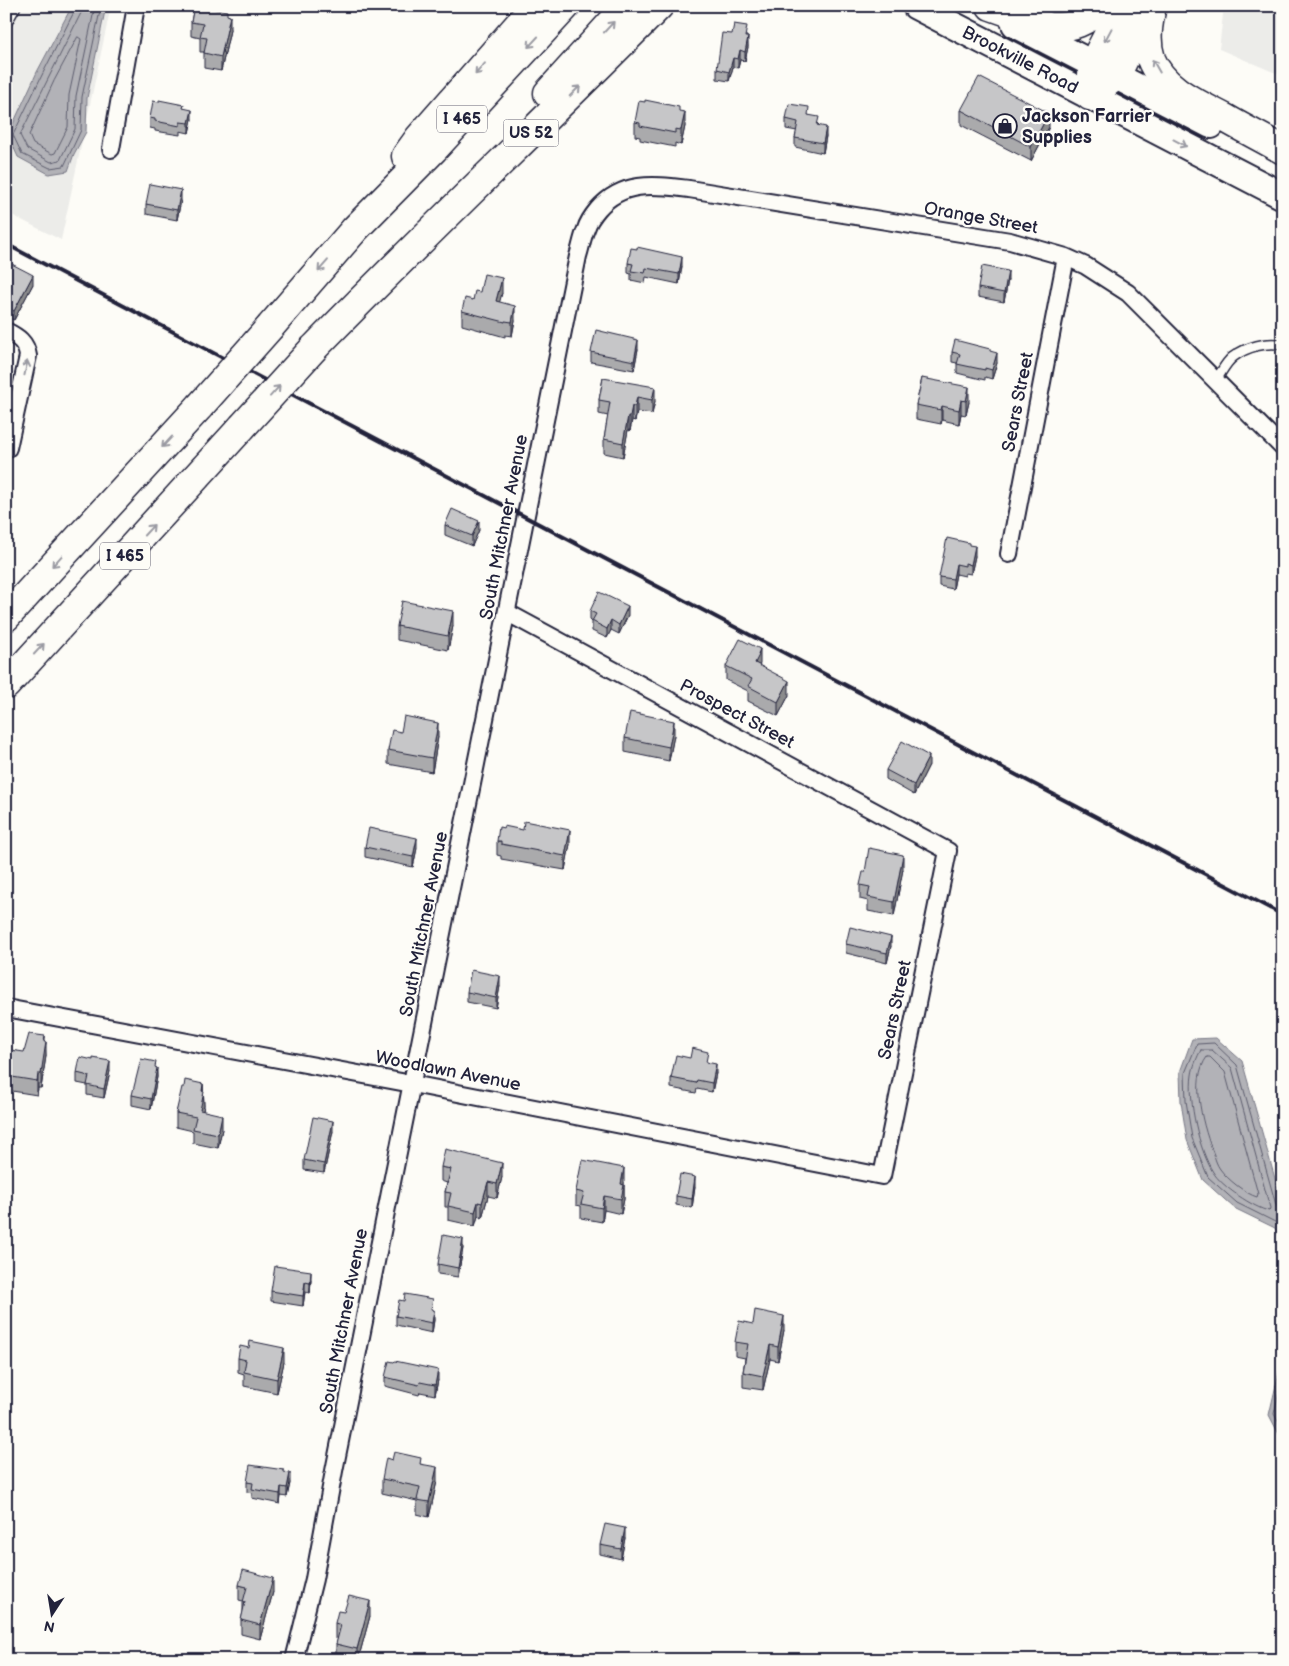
<svg xmlns="http://www.w3.org/2000/svg" width="1289" height="1666" font-family="'Balsamiq Sans',sans-serif">
<style>
.built{fill:#ecece9}
.water{fill:#b2b2b7;stroke:#787885}
.lines{fill:none;stroke-linecap:round;stroke-linejoin:round}
.shore{stroke:#5c5c6d;stroke-width:1}
.service-casing{stroke:#22223b;stroke-width:12}
.minor-casing{stroke:#22223b;stroke-width:20}
.primary-casing{stroke:#22223b;stroke-width:30}
.motorway-casing{stroke:#22223b;stroke-width:31}
.service{stroke:#fdfcf7;stroke-width:9}
.minor{stroke:#fdfcf7;stroke-width:16}
.primary{stroke:#fdfcf7;stroke-width:26}
.motorway{stroke:#fdfcf7;stroke-width:28}
.rail{stroke:#22223b;stroke-width:4}
.motorway-bridge-casing{stroke:#22223b;stroke-width:31;stroke-linecap:butt}
.motorway-bridge{stroke:#fdfcf7;stroke-width:28}
.wall{fill:#aaaaac;stroke:#22223b}
.shaded-wall{fill:#8b8b8c;stroke:#22223b}
.building{fill:#c6c6c8;stroke:#22223b}
.oneway{stroke:#9a9aa2}
.labels{text-anchor:middle;dominant-baseline:central;stroke-width:4.5;stroke-linejoin:round;paint-order:stroke}
.shield{fill:#fdfcf7;stroke:#646373;stroke-width:1}
.shield-label{font-size:16px;font-weight:bold;fill:#22223b}
.street-label{font-size:18px;fill:#22223b;stroke:#fdfcf7}
.poi-label{font-size:18px;font-weight:bold;fill:#22223b;stroke:#fdfcf7;text-anchor:start}
</style>
<rect width="100%" height="100%" fill="#fdfcf7"/>
<filter id="ink" filterUnits="userSpaceOnUse"><feTurbulence type="fractalNoise" baseFrequency=".02" numOctaves="2"/><feDisplacementMap in="SourceGraphic" scale="10" xChannelSelector="R" yChannelSelector="G"/><feConvolveMatrix kernelMatrix="1 2 1 2 8 2 1 2 1" color-interpolation-filters="sRGB"/></filter>
<g filter="url(#ink)">
<path class="built" d="M6,6h105l-50,234 -55,-28z
M1224,6h59v70l-64,-27z"/>
<path class="water" d="M72,6h34l-19,92 -1,34 -12,22 -6,17 -19,3 -31,-17 -10,-22 29,-63z
M1216,1038l26,23 41,146v36l-8,-15 -41,-20 -31,-28 -16,-40 -6,-38 -1,-30 12,-33z
M1283,1355v87l-14,-27z"/>
<g class="lines">
<path class="shore" d="M76,6l-1,4 -33,65 -29,60 9,19 28,14 14,-2 17,-36 1,-33 19,-91
M82,6l-1,7 -61,122 7,14 24,13 9,-2 15,-31 1,-33 19,-90
M78,37l3,2 -12,56 -1,32 -13,26 -3,1 -19,-10 -4,-9 25,-54z
M1201,1050h11l20,18 38,140 -1,3c-15,-3 -48,-25 -56,-39 -14,-22 -25,-71 -21,-97 1,-8 5,-18 9,-25z
M1207,1057h3l15,15 33,122 -1,3c-11,-3 -30,-18 -37,-28 -3,-4 -5,-10 -6,-14 -10,-25 -25,-75 -7,-98z
M1283,1209l-5,-1 -2,-3 -39,-140 -23,-22 -17,1 -12,29 1,28 6,37 16,39 29,26 40,20 6,9
M1283,1374l-9,40 9,17"/>
<g class="service-casing">
<path id="service" d="M6,24l10,-18
M1216,380c5,-7 10,-18 17,-23 13,-10 34,-16 50,-12"/>
</g>
<g class="minor-casing">
<path id="minor" d="M111,149l25,-143
M6,331c12,6 20,11 22,25l-20,92 -2,-1
M1009,554l57,-297
M6,1008l406,76 470,92 66,-325 -440,-238
M294,1660l20,-81 20,-108 244,-1215c3,-9 4,-18 8,-27 2,-7 7,-14 12,-20 25,-29 57,-24 91,-20l321,52 56,16 20,9 42,27 155,155"/>
</g>
<g class="primary-casing">
<path id="primary" d="M916,6l367,190
M1015,24l196,101"/>
</g>
<g class="motorway-casing">
<path id="motorway" d="M991,6l59,21c22,1 37,-5 52,-21
M1152,6c-4,18 -7,35 -1,53 12,31 48,45 74,59 19,11 39,21 58,32
M548,93l79,-87
M1090,96l26,-20 30,-62
M1090,96l3,-32 30,-58
M406,156l13,-18 116,-132
M271,326l84,-97 79,-80 132,-143
M314,348c113,-116 231,-227 345,-342
M6,617l194,-211
M6,685l236,-258"/>
</g>
<use href="#service" class="service"/>
<use href="#minor" class="minor"/>
<use href="#primary" class="primary"/>
<use href="#motorway" class="motorway"/>
<path class="rail" d="M6,244l1277,671"/>
<g class="motorway-bridge-casing">
<path id="motorway-bridge" d="M200,406l71,-80
M242,427l72,-79"/>
</g>
<use href="#motorway-bridge" class="motorway-bridge"/>
</g>
<path class="wall" d="M194,6h24l-1,3 10,6 3,15 -9,41 -17,-3v-16h-4v-14l-9,-2v-14z
M732,34l15,2 1,11 -3,14 -5,-1 -2,8 -5,-1 -4,14 -12,-2v-10z
M645,102l34,9 6,15 -4,19 -6,-2v4l-35,-7v-3l-5,-1v-14z
M184,108l8,11 -3,14 -9,-2v4l-25,-4v-2l-5,-1v-10z
M961,110l88,17 -18,34 -70,-36z
M809,115l10,10 7,11 -3,17 -28,-6v-9l2,-7 -11,-2v-10z
M181,200l-4,20 -31,-6v-10z
M6,261l27,23 -19,36 -8,-3z
M628,263l54,3 -3,18 -33,-7 -1,6 -14,-3v-6l-3,-1z
M1008,280l-4,22 -26,-5v-9z
M480,292l22,1 -3,9 16,18 -3,16 -7,-1v2l-43,-12v-14z
M638,349l-4,21 -43,-8v-10z
M952,352h38l7,11 -5,16 -7,-2v3l-28,-7v-10l-5,-1z
M603,378l52,23 -3,13 -15,-2 -2,9 -3,-1 -2,11 -2,-1 -5,27 -19,-4v-14l4,-23 -9,-2v-14z
M922,378l47,24 -3,13 -5,-1 -2,10 -17,-4 -1,4 -25,-5v-14z
M445,525l34,5 -7,16 -27,-11z
M969,545l6,11 -4,18 -6,-1v3l-9,-2 -3,15 -14,-3v-9z
M590,611l38,4 -9,19 -8,-4 -4,8 -15,-7v-9l-2,-2z
M397,626h56l-5,24 -51,-10z
M760,664l-1,1 30,30 -11,21 -30,-15v-10l-22,-11v-14z
M674,735l-5,26 -44,-9v-14z
M438,737l-6,35 -44,-8v-14z
M929,765l-15,30 -28,-16v-9z
M497,841l73,3 -5,26 -64,-11v-3l-4,-1z
M365,847l52,1 -4,19 -48,-10z
M903,869l-9,47 -26,-5v-10l-8,-2v-14z
M846,944l45,2 -4,17 -41,-10z
M500,986l-4,22 -29,-6v-10z
M45,1042l1,14 -5,32h-3l-1,7 -31,-5v-20l18,-18z
M708,1062l8,11 -4,19 -15,-3 -1,4 -25,-5v-10z
M156,1067l1,10 -6,32 -19,-4v-10z
M110,1071l-6,27 -17,-3v-10l-10,-2v-10z
M203,1084l1,22 -1,5 19,18 -4,19 -25,-5v-12l-17,-4v-14l8,-26z
M333,1131l-9,42 -20,-3v-10z
M441,1167l61,10 -5,21 -9,-2 -6,22 -4,-2 -3,10 -27,-6v-13h-3v-15l2,-9 -6,-2z
M624,1182v17l-3,15 -17,-4 -2,12 -21,-4v-12l-5,-1v-14z
M695,1187l-3,21 -16,-3v-9z
M463,1248l-5,29 -20,-3v-10z
M311,1280l-1,13 -5,-1 -2,14 -32,-5v-10z
M432,1310l2,10 -2,13 -36,-8v-9z
M784,1330l-6,31 -8,-2 -7,31 -20,-3v-15l2,-14 -10,-2v-14z
M238,1358l46,4 -7,31 -33,-7v-12l-6,-2z
M385,1377l53,3 -3,15 -15,-3 -1,3 -34,-9z
M421,1464l16,17 -8,36 -12,-3v-13l-35,-8v-14z
M284,1472l6,11 -3,14 -6,-1 -1,8 -28,-6v-5l-5,-1v-10z
M625,1538l-4,21 -21,-5v-9z
M239,1585l34,7 -13,47 -19,-5v-14l2,-8v-11l-4,-1z
M370,1616l-12,44h-16l-6,-2v-14l2,-6h-3v-15z"/>
<path class="shaded-wall" d="M230,16v14l-9,41v-14z
M748,37v10l-3,14v-9z
M740,50v10l-2,8v-9z
M733,58v9l-4,14v-9z
M192,110v9l-3,14v-10z
M685,112v14l-4,19v-15z
M1049,113v14l-18,34v-14z
M826,127v9l-3,17v-10z
M181,190v10l-4,20v-10z
M682,257v9l-3,18v-10z
M1008,271v9l-4,22v-9z
M33,275v9l-19,36v-9z
M502,278v15l-6,23v-15z
M515,306v14l-3,16v-14z
M638,340v9l-4,21v-9z
M997,353v10l-5,16v-9z
M655,387v14l-3,13v-14z
M969,387v15l-3,13v-14z
M637,397v15l-2,9v-15z
M961,400v14l-2,10v-14z
M632,406v14l-2,11v-15z
M942,406v14l-1,4v-14z
M628,416v14l-5,27v-14z
M479,521v9l-7,16v-10z
M975,546v10l-4,18v-9z
M956,564v10l-3,15v-10z
M628,606v9l-9,19v-9z
M453,611v15l-5,24v-14z
M611,620v10l-4,8v-9z
M760,649v15l-1,2 -4,-3z
M789,681v14l-11,21v-14z
M674,721v14l-5,26v-14z
M438,723v14l-6,35v-14z
M929,756v9l-15,30v-10z
M570,830v14l-5,26v-14z
M417,838v10l-4,19v-10z
M903,855v14l-9,47v-14z
M891,937v9l-4,17v-10z
M500,976v10l-4,22v-10z
M45,1036v13l1,-7v14l-5,32v-14z
M110,1061v10l-6,27v-9z
M716,1064v9l-4,19v-9z
M157,1068v9l-6,32v-10z
M38,1074v14l-1,7v-14z
M203,1084l1,22 -4,18v-14z
M222,1115v14l-4,19v-14z
M333,1121v10l-9,42v-9z
M502,1163v14l-5,21v-14z
M624,1168v31l-3,15v-30z
M695,1177v10l-3,21v-9z
M488,1182v14l-6,22v-15z
M604,1196v14l-2,12v-14z
M478,1202v14l-3,10v-14z
M463,1239v9l-5,29v-9z
M311,1271v9l-1,13v-10z
M305,1282v10l-2,14v-10z
M434,1310v10l-2,13v-10z
M784,1316v14l-6,31v-14z
M770,1345v14l-7,31v-14z
M284,1348v14l-7,31v-14z
M438,1370v10l-3,15v-10z
M437,1467v14l-8,36v-15z
M290,1473v10l-3,14v-9z
M281,1487v9l-1,8v-10z
M625,1528v10l-4,21v-10z
M273,1578v14l-13,47v-14z
M370,1601v15l-12,44h-1v-11z"/>
<path class="building" d="M194,6h21v3l12,2v4l3,1 -9,41 -17,-4 3,-15 -7,-1 3,-13 -12,-2z
M734,24l13,2 -2,11h3l-3,15 -5,-2 -2,9 -5,-1 -4,14 -12,-3 5,-36 10,1z
M979,77l70,36 -18,34 -70,-37z
M159,100l25,5 -1,3 9,2 -3,13 -9,-1v4l-25,-5v-2l-5,-1 3,-17 6,1z
M645,100l34,7v4l6,1 -4,18 -6,-1v4l-35,-7v-3l-5,-1 4,-21 6,1z
M789,104l20,3 -1,8 11,2 -2,8 9,2 -3,16 -28,-5 3,-16 -12,-3z
M150,184l31,6 -4,20 -31,-6z
M637,247l45,10 -3,17 -33,-6 -1,5 -14,-2 2,-7 -5,-1 3,-15 6,1z
M6,261l27,14 -19,36 -8,-4z
M982,266l26,5 -4,22 -26,-5z
M484,274l18,4 -6,23 19,5 -3,16 -7,-1v1l-43,-11 3,-13 8,2 2,-9 5,1z
M596,330l42,10 -4,21 -43,-9z
M955,340l35,9v2l7,2 -5,17 -7,-2v2l-28,-6 3,-10 -8,-2z
M603,378l52,9 -3,13 -15,-3 -2,9h-3l-2,10h-2l-5,27 -19,-4 6,-37 -11,-2z
M922,378l47,9 -3,14 -5,-1 -2,10 -17,-4 -1,4 -25,-5z
M452,509l27,12 -7,15 -27,-11z
M947,538l22,5v2l6,1 -4,19 -6,-2v3l-9,-2 -3,15 -14,-2z
M599,592l29,14 -9,19 -8,-5 -4,9 -15,-8 4,-7 -6,-3z
M402,601l51,10 -5,25 -51,-10z
M740,639l20,10 -2,5 1,1 -4,8 34,18 -11,21 -30,-16 4,-7 -26,-13z
M630,712l44,9 -5,26 -44,-9z
M404,716l34,7 -6,35 -44,-8 4,-20 9,2z
M902,741l27,15 -15,29 -28,-15z
M524,821l46,9 -5,26 -64,-12v-3h-4l2,-14 5,1v-2l19,4z
M369,828l48,10 -4,19 -48,-10z
M869,848l34,7 -9,47 -26,-5 2,-10 -10,-2 3,-13h2z
M850,927l41,10 -4,16 -41,-9z
M471,970l29,6 -4,22 -29,-6z
M29,1034l16,2 -1,6h2l-5,32h-3l-1,7 -31,-5v-6l4,-20 14,2z
M692,1048l16,4 -2,10 10,2 -4,19 -15,-3 -1,3 -25,-5 5,-23 14,3z
M80,1057l13,3v-2l17,3 -6,28 -17,-4 2,-9 -12,-3z
M141,1059l15,3 -1,5 2,1 -6,31 -19,-4z
M185,1080l18,4 -1,7 2,1 -4,18 22,5 -4,19 -25,-5 3,-12 -20,-4 6,-26h2z
M313,1117l20,4 -9,43 -20,-4z
M445,1149l57,14 -5,21 -9,-2 -6,21 -4,-1 -3,10 -27,-6 3,-13 -6,-1 6,-23 -10,-2z
M582,1160l42,8 -3,16 3,1 -3,14 -17,-3 -2,12 -21,-4 3,-11 -8,-2z
M680,1174l15,3 -3,22 -16,-3z
M443,1235l20,4 -5,29 -20,-4z
M275,1266l36,5 -1,12 -5,-1 -2,14 -32,-5z
M405,1294l28,5 -2,10 3,1 -2,13 -36,-7 3,-16 5,1z
M755,1310l29,6 -6,31 -8,-2 -7,31 -20,-4 5,-28 -13,-2 4,-21 14,3z
M250,1341l34,7 -7,31 -33,-7 2,-12 -8,-2 2,-12 9,2z
M389,1361l5,1 1,-1 43,9 -3,15 -15,-3 -1,3 -34,-8z
M394,1452l27,6 -1,6 17,3 -8,35 -12,-2 3,-13 -38,-8 4,-21 6,2z
M250,1465l34,5v2l6,1 -3,15 -6,-1 -1,7 -28,-5 1,-6 -6,-1z
M605,1524l20,4 -4,21 -21,-4z
M243,1570l30,8 -13,47 -19,-5 4,-18h-2l4,-15 -8,-2z
M349,1596l21,5 -13,48 -21,-5 5,-19 -6,-2 3,-12 6,1z"/>
<defs><path id="oneway-shaft" d="M-6 0H5M1.5-3L5.5 0L1.5 3" fill="none" stroke-width="1.6" stroke-linecap="round" stroke-linejoin="round" transform="scale(1.25)"/></defs>
<g class="oneway">
<use href="#oneway-shaft" transform="translate(609 27) rotate(-47)"/>
<use href="#oneway-shaft" transform="translate(1108 35) rotate(118)"/>
<use href="#oneway-shaft" transform="translate(533 42) rotate(133)"/>
<use href="#oneway-shaft" transform="translate(1156 66) rotate(-120)"/>
<use href="#oneway-shaft" transform="translate(480 69) rotate(131)"/>
<use href="#oneway-shaft" transform="translate(575 91) rotate(-45)"/>
<use href="#oneway-shaft" transform="translate(1180 143) rotate(28)"/>
<use href="#oneway-shaft" transform="translate(323 266) rotate(131)"/>
<use href="#oneway-shaft" transform="translate(26 368) rotate(-78)"/>
<use href="#oneway-shaft" transform="translate(275 391) rotate(-48)"/>
<use href="#oneway-shaft" transform="translate(167 442) rotate(133)"/>
<use href="#oneway-shaft" transform="translate(149 530) rotate(-47)"/>
<use href="#oneway-shaft" transform="translate(57 561) rotate(132)"/>
<use href="#oneway-shaft" transform="translate(39 649) rotate(-47)"/>
</g>
</g>
<defs>
<g id="shop-ring" transform="scale(1.25)"><circle r="9.5" fill="#fdfcf7" stroke="#22223b" stroke-width="1.5"/><path d="M-5-2.5h2.3a2.7 3.5 0 0 1 5.4 0H5L5.5 6h-11ZM-1.5-2.5h3a1.5 2.3 0 0 0-3 0Z" fill="#22223b"/></g>
</defs>
<g fill-rule="evenodd">
<use href="#shop-ring" x="1005" y="126"/>
</g>
<g class="labels">
<g class="shield">
<rect x="437" y="105.5" width="50" height="27" rx="4"/>
<rect x="503.5" y="119.5" width="55" height="27" rx="4"/>
<rect x="100" y="542.5" width="50" height="27" rx="4"/>
</g>
<g class="shield-label">
<text x="462" y="119">I 465</text>
<text x="531" y="133">US 52</text>
<text x="125" y="556">I 465</text>
</g>
<g class="street-label">
<text transform="translate(1020 60) rotate(27)">Brookville Road</text>
<text transform="translate(981 218) rotate(10)">Orange Street</text>
<text transform="translate(1018 402) rotate(-79)">Sears Street</text>
<text transform="translate(504 527) rotate(-79)">South Mitchner Avenue</text>
<text transform="translate(737 714) rotate(28)">Prospect Street</text>
<text transform="translate(424 924) rotate(-79)">South Mitchner Avenue</text>
<text transform="translate(895 1010) rotate(-78)">Sears Street</text>
<text transform="translate(448 1071) rotate(11)">Woodlawn Avenue</text>
<text transform="translate(344 1321) rotate(-79)">South Mitchner Avenue</text>
</g>
<g class="poi-label">
<text x="1022" y="116">Jackson Farrier<tspan x="1022" dy="21">Supplies</tspan></text>
</g>
</g>
<rect width="1289" height="1666" fill="none" stroke="#fdfcf7" stroke-width="25"/>
<rect x="12" y="12" width="1264" height="1641" fill="none" stroke="#22223b" stroke-width="2" filter="url(#ink)"/>
<g transform="translate(52 1614) rotate(192)" stroke="#fdfcf7" stroke-width="4" paint-order="stroke">
<path d="M0-4L9 19L0 12L-9 19Z" fill="#22223b"/>
<text y="-8" font-size="14" font-weight="bold" text-anchor="middle" fill="#22223b">N</text>
</g>
</svg>
